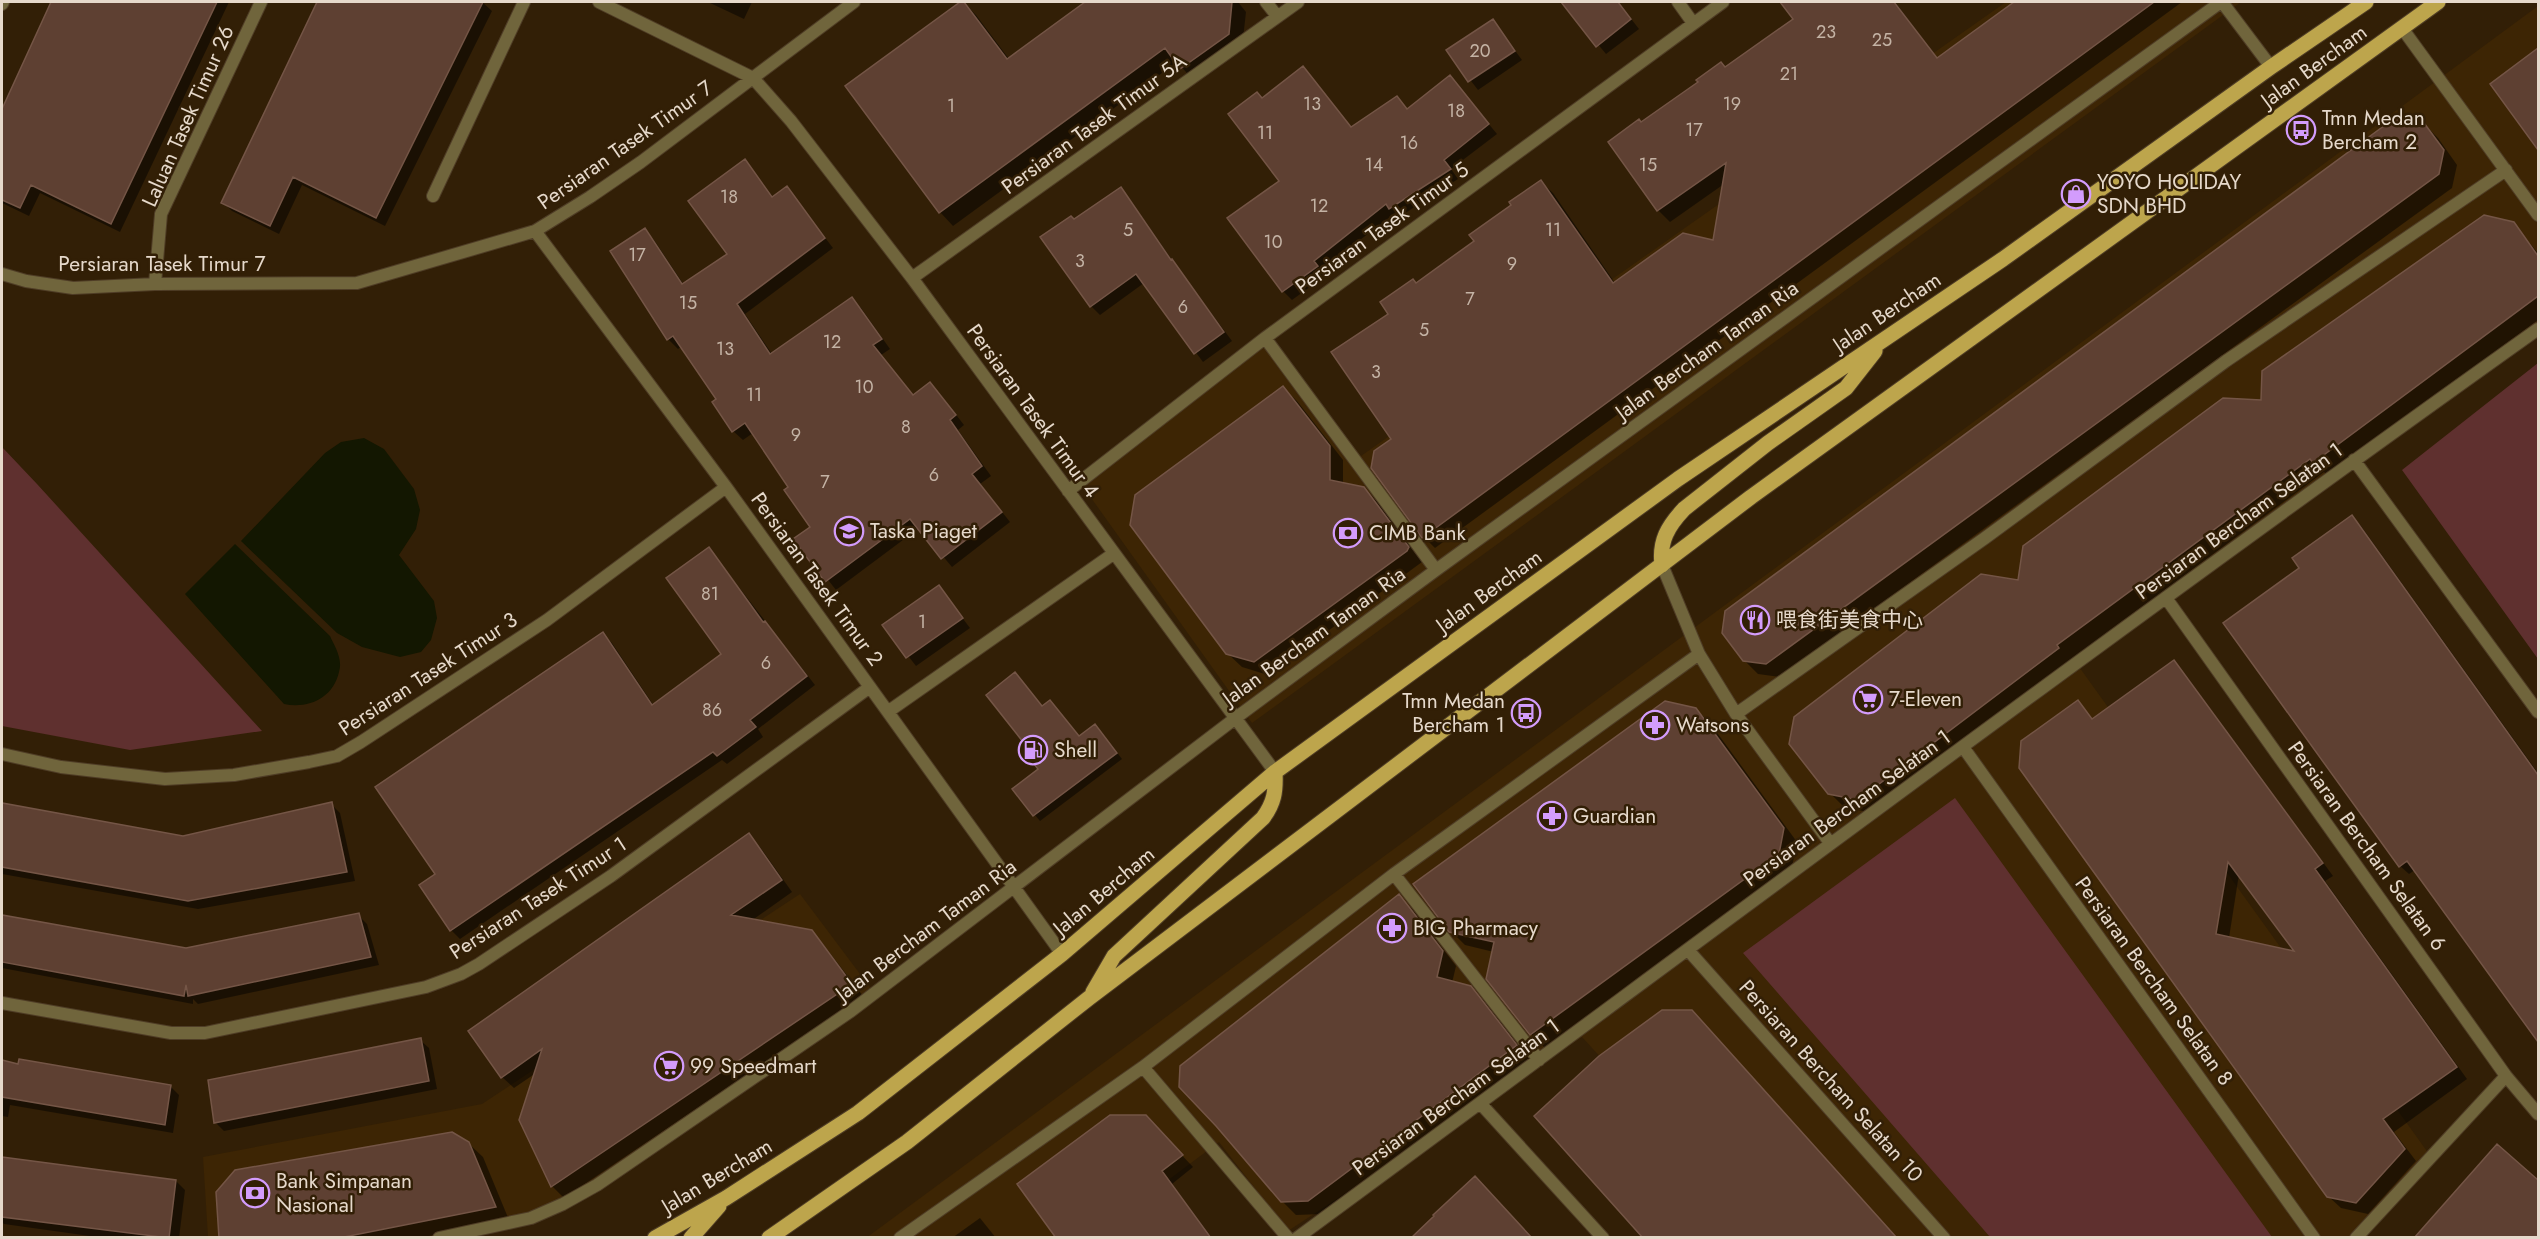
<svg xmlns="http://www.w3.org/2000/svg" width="2540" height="1239" font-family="Jost,'Noto Sans SC',sans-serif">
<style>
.built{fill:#3d2504}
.green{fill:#5f302f}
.water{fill:#131701}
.shadow{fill:#0007;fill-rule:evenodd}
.building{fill:#5e4032;stroke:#745546;stroke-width:1.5;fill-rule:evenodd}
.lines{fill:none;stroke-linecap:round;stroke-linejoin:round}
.street-casing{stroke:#4f3d26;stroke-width:14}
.primary-casing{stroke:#4f3d26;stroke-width:17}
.street{stroke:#70653c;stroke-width:12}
.primary{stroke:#bda54c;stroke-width:15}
.labels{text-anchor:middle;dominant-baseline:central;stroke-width:5;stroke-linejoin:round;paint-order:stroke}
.number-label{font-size:18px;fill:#c4b3a5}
.street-label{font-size:21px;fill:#e6d9cb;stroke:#321f06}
.poi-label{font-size:21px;fill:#e6d9cb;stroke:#321f06;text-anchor:start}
</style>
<rect width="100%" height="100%" fill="#321f06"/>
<path class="built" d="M2006,2h235l-989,721 -173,-242 194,-140 88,115z
M2538,6v328l-461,330 357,497 -70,76h-599l-183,-200 -294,194 -69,-89 -127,95 -226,1z
M800,894l75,100 -277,190 -67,35 -89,18h-234l-5,-80 279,-53z"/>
<path class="green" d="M2538,363v296l-136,-189z
M2,447l35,37 225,247 -132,19 -128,-24z
M1955,798l317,439h-282l-247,-284z"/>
<path class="water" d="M364,438l20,11 30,40 6,21 -4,19 -17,26 35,46 3,17 -6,22 -10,12 -21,5 -38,-10 -25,-14 -96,-92 84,-88 16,-11z
M235,544l95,92c5,11 13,23 9,36 -6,26 -30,37 -55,32l-99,-110z"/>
<path class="shadow" d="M53,2h176l-109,230 -80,-39 -11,23 -27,-13v-90z
M319,2h163l10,9 -107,215 -83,-41 -23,49 -47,-23 -9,-9z
M708,2h44l-8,17z
M963,2l13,13 33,44 79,-57h150l8,10 -4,36 -47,34 -18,-20 -224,164 -13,-14 -93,-126z
M1563,2h55l21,27 -33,25z
M1793,2h102l43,57 78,-57h166l-747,546 -11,-11 -31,-97 -3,-126 27,-30 59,-42 65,-60 12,11 62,90 100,-41 9,-58 -54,38 -12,-12 -16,-86 84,-56 69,-49 -9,-12z
M1493,21l29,39 -44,30 -30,-39z
M2538,50v98l-46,-64z
M1303,68l49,60 45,-30 11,12 42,-33 47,57 -46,35 7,10 -59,38 -4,-4 -74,57 4,6 -33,24 -9,-9 -2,-110 -18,-81z
M2424,124l14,14 19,27 -5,23 -672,489 -22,-3 -14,-14z
M745,161l29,37 13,-10 46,60 -88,66 27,40 80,-55 9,9 29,41 -9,6 33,41 16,-12 10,10 24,31 -6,5 33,46 -11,8 30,38 -58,45 -33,-39 -83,62 -40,-51 16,-12 -22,-40 -37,-54 -10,7 -10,-9 -19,-29 4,-3 -36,-53 -4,3 -10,-10 -56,-87 33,-22 9,10 30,45 45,-31z
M1121,189l8,9 45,65 58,78 -29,21 -59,-79 -44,32 -9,-9 -17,-85z
M2514,224l24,29v67l-211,155 -3,-3 -254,188 1,2 -199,151 -28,-6 -14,-14 189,-211 243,-180z
M1283,388l14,13 46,59v24l21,4 14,14 44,60 -154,113 -26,-8 -15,-14z
M2352,517l9,9 177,247v267l-123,-170 -6,4 -9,-8 -99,-298z
M709,549l106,136 -57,44 5,8 -36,27 -5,-4 -262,179 -9,-9 -14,-55 166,-241 9,9 42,63 69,-52z
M939,587l31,41 -54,38 -32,-41z
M2174,662l11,12 148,202 -8,5 142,198 -73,53 22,29 -48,53 -27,-6 -13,-12 -250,-494 16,18zM2239,874l58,79 -68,-15z
M1043,708l37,30 21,-6 21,27 -82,62 -26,-31 27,-20z
M1696,709l14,14 87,119 -5,25 -247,181 -14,-14 -43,-55 6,-27 -29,-7 -14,-14z
M331,804l9,9 15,68 -157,28 -196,-35v-69l181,33z
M749,835l11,12 32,45 -41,29 60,10 12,13 40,52 -299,202 -12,-12 -32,-66 16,-47 -22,15 -12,-11z
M1399,896l14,14 43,56 -4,17 18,4 14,14 45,58 -207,155 -26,1 -14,-14z
M358,915l9,9 12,41 -181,39 -5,-5v5l-191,-36v-51l184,33z
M420,1040l9,8 8,41 -213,42 -9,-9z
M2,1061l168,25 9,9 -6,38 -163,-28 -2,12 -6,-1z
M1157,1129l36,38 -21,17 40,54h-154z
M468,1143l15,14 26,63 -90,18h-198z
M2497,1146l41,35v57h-122z
M2,1159l174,22 9,9 -6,48h-75l-100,-14 -2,-2z
M980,1218l16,20h-44z"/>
<path class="building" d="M51,2h166l-106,222 -80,-39 -11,23 -18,-8v-91z
M317,2h166l-107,216 -83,-41 -23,49 -49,-23z
M960,2h4l43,57 78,-57h147l-3,32 -49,35 -15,-21 -226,165 -94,-127z
M1561,2h57l13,17 -35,28z
M1780,2h114l43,56 77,-56h140l-732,536 -51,-70 3,-17 17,-12 -60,-87 57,-38 -8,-12 33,-23 3,4 58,-42 -5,-6 42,-30 -2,-3 32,-22 72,103 70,-50 30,7 13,-77 -69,48 -49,-69 31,-23 2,3 57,-40 -2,-2 25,-18 4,5 68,-48z
M1493,19l22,32 -47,31 -22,-32z
M2538,48v102l-48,-66z
M1303,66l48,61 46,-31 10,13 43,-34 39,49 -45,36 7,9 -62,40 -3,-5 -72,57 4,5 -36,26 -55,-74 52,-37 -51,-67 29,-22 5,6z
M2396,117l28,6 20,27 -5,24 -673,490 -23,-3 -21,-28 3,-22z
M745,159l27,38 15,-11 38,52 -88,66 33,50 82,-57 30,42 -9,6 40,50 17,-13 26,33 -6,5 32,46 -10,8 30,38 -61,47 -31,-40 -85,63 -32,-43 17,-12 -26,-37 4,-3 -43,-64 -13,9 -20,-30 4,-3 -43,-63 -6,4 -57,-89 35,-23 37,56 45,-30 -39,-53z
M1121,187l50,73 1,-1 52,73 -30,22 -58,-80 -46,33 -50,-70 31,-21 3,3z
M2484,215l30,7 24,34v40l-225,167 -3,-4 -253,186 2,3 -201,152 -30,-6 -39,-50 5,-27 187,-143 37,6 5,-34 200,-148 38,2 1,-29z
M1283,386l47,60v34l34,7 45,60 -2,4 -153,111 -28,-8 -96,-129 5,-30z
M2352,515l186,260v267l-131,-181 -8,6 -176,-244 76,-55 -7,-10z
M709,547l54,75 2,-1 42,55 -57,44 6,7 -39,29 -4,-4 -263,179 -31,-46 16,-11 -60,-87 228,-155 49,73 69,-51 -55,-76z
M939,585l24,33 -57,40 -24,-33z
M2174,660l149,203 -8,6 142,198 -74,52 22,30 -49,54 -29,-6 -308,-429 2,-27 57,-41 14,19zM2228,862l66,89 -78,-17z
M1015,672l27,34 8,-6 29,36 16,-12 22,29 -84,63 -21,-27 26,-20 -15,-19 4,-3 -41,-52z
M1665,701l31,7 88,120 -5,26 -249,181 -44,-56 8,-37 -45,-10 -36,-48z
M332,802l15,70 -159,29 -186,-34v-64l181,33z
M749,833l33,47 -51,35 81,15 40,54 -301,203 -32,-67 23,-71 -41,29 -33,-47z
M1399,894l44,57 -6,26 34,9 46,59 -209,156 -27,1 -65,-76 -37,-39 1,-21z
M359,913l12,44 -183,39 -2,-11 -2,11 -182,-34v-47l184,33z
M1662,1010h30l205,228h-254l-109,-122 65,-60z
M421,1038l8,43 -215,42 -6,-43z
M19,1059l152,26 -6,40 -163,-28v-37l16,4z
M1110,1115h36l37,40 -21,16 49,67h-155l-39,-54z
M452,1132l17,10 27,65 -157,31h-120l-3,-46 19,-22z
M2497,1144l41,36v58h-124z
M2,1157l174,23 -7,58 -167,-21z
M1475,1176l57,62h-121l23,-22 -1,-1z"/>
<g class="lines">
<g class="street-casing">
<path id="street" d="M599,2l154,76 38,43 121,157 363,494
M1266,2l11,14
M1678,2l15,21
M2222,2l49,65
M2,4l1,-2
M2402,28l136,187
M433,196l91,-194
M535,231l191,256 336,467
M2,274l24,7 47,7 82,-4 202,-1 178,-52 55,-34 51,-35 213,-160
M912,278l386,-276
M155,284l6,-70 100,-212
M1265,338l171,232
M2354,460l184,252
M1068,491l197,-153 458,-336
M1662,565l37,89 37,60 94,129
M2166,598l340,478 32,38
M889,711l224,-157
M1736,714l249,-176 241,-177 280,-191
M1963,747l351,491
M2,754l59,13 104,12 69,-4 75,-13 28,-6 24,-14 186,-122 179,-133
M1394,874l145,186
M1688,950l256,288
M2,1003l169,30h34l221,-46 35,-13 18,-10 132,-88 259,-189
M1143,1067l145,171
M1480,1103l123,135
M439,1238l92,-20 32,-14 34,-19 254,-174 386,-294 199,-147 785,-568
M900,1238l243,-171 251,-193 305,-220
M1297,1238c413,-304 824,-612 1241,-909
M2356,1238l150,-162"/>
</g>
<g class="primary-casing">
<path id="primary" d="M1662,565c-3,-24 6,-39 22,-56l84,-66 78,-55 29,-37
M1093,992l21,-36 149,-138c11,-15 13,-26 12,-46
M655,1238l71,-40 132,-85 204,-159 213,-182 403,-293 325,-220 268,-192 95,-65
M691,1238l28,-32
M769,1238l138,-96 182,-144 662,-501 687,-495"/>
</g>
<use href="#street" class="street"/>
<use href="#primary" class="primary"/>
</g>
<defs>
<g id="bus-ring" transform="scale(1.5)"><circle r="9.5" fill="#321f06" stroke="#d39cfc" stroke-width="1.5"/><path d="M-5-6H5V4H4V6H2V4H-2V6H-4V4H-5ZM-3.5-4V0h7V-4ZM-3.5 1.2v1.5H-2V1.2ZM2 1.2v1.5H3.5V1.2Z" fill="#d39cfc"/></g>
<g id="shop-ring" transform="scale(1.5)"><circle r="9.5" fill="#321f06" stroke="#d39cfc" stroke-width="1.5"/><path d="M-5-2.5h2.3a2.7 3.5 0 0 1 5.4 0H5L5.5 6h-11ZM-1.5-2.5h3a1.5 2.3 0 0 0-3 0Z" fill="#d39cfc"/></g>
<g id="school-ring" transform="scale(1.5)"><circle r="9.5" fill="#321f06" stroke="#d39cfc" stroke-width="1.5"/><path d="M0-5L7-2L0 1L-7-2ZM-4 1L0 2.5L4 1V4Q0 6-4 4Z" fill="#d39cfc"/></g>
<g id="bank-ring" transform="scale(1.5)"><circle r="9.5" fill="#321f06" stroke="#d39cfc" stroke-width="1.5"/><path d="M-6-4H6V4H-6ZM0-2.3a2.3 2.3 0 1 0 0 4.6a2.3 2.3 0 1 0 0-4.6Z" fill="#d39cfc"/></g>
<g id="restaurant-ring" transform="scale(1.5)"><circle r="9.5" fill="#321f06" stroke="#d39cfc" stroke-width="1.5"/><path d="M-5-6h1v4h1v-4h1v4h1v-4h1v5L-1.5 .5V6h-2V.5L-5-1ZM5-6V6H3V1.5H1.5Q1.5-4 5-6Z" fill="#d39cfc"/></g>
<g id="supermarket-ring" transform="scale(1.5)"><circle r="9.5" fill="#321f06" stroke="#d39cfc" stroke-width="1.5"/><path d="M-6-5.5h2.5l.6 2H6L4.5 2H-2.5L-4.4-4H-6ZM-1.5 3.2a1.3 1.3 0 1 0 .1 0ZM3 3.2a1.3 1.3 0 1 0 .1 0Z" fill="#d39cfc"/></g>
<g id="pharmacy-ring" transform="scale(1.5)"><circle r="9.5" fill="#321f06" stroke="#d39cfc" stroke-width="1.5"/><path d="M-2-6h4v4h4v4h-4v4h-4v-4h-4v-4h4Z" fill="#d39cfc"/></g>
<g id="fuel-ring" transform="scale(1.5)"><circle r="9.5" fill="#321f06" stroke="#d39cfc" stroke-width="1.5"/><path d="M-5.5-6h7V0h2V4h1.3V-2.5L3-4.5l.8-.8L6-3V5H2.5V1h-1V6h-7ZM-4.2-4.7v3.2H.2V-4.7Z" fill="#d39cfc"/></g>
</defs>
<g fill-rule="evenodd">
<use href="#bus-ring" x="2301" y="130"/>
<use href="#shop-ring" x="2076" y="194"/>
<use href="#school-ring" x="849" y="531"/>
<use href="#bank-ring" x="1348" y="533"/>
<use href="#restaurant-ring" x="1755" y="620"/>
<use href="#supermarket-ring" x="1868" y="699"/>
<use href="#bus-ring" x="1526" y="713"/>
<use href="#pharmacy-ring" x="1655" y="725"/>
<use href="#fuel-ring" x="1033" y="750"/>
<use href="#pharmacy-ring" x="1552" y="816"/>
<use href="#pharmacy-ring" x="1392" y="928"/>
<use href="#supermarket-ring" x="669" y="1066"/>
<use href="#bank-ring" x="255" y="1193"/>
</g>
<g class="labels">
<g class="number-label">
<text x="1826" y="32">23</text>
<text x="1882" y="40">25</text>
<text x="1480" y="51">20</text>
<text x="1789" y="74">21</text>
<text x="1312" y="104">13</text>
<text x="1732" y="104">19</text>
<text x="951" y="106">1</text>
<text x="1456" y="111">18</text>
<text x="1694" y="130">17</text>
<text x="1265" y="133">11</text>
<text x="1409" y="143">16</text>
<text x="1374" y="165">14</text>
<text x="1648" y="165">15</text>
<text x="729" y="197">18</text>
<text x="1319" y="206">12</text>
<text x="1128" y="230">5</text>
<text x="1553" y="230">11</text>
<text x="1273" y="242">10</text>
<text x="637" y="255">17</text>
<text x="1080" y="261">3</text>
<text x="1512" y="264">9</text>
<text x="1470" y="299">7</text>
<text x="688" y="303">15</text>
<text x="1183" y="307">6</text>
<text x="1424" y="330">5</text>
<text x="832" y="342">12</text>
<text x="725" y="349">13</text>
<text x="1376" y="372">3</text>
<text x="864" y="387">10</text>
<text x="754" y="395">11</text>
<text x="906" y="427">8</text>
<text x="796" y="435">9</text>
<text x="934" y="475">6</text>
<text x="825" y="482">7</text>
<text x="710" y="594">81</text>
<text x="922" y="622">1</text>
<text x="766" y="663">6</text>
<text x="712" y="710">86</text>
</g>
<g class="street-label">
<text transform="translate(2314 66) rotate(-36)">Jalan Bercham</text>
<text transform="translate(188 116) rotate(-66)">Laluan Tasek Timur 26</text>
<text transform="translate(1094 124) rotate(-36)">Persiaran Tasek Timur 5A</text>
<text transform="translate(625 145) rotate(-35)">Persiaran Tasek Timur 7</text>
<text transform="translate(1382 228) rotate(-36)">Persiaran Tasek Timur 5</text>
<text x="162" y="264">Persiaran Tasek Timur 7</text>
<text transform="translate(1887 312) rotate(-34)">Jalan Bercham</text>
<text transform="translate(1707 350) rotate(-36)">Jalan Bercham Taman Ria</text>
<text transform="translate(1033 411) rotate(54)">Persiaran Tasek Timur 4</text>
<text transform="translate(2239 521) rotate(-36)">Persiaran Bercham Selatan 1</text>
<text transform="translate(817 579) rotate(54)">Persiaran Tasek Timur 2</text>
<text transform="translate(1489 591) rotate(-36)">Jalan Bercham</text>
<text transform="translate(1314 636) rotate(-36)">Jalan Bercham Taman Ria</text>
<text transform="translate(428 674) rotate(-33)">Persiaran Tasek Timur 3</text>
<text transform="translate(1847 808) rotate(-36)">Persiaran Bercham Selatan 1</text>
<text transform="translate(2367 846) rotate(54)">Persiaran Bercham Selatan 6</text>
<text transform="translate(1104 891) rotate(-40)">Jalan Bercham</text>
<text transform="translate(538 898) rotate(-33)">Persiaran Tasek Timur 1</text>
<text transform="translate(926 930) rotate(-37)">Jalan Bercham Taman Ria</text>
<text transform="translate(2154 981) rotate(54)">Persiaran Bercham Selatan 8</text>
<text transform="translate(1831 1081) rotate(48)">Persiaran Bercham Selatan 10</text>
<text transform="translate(1456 1097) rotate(-36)">Persiaran Bercham Selatan 1</text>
<text transform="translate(717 1176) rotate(-31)">Jalan Bercham</text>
</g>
<g class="poi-label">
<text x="2322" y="118">Tmn Medan<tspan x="2322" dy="24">Bercham 2</tspan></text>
<text x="2097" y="182">YOYO HOLIDAY<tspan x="2097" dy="24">SDN BHD</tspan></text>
<text x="870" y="531">Taska Piaget</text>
<text x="1369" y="533">CIMB Bank</text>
<text x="1776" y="620">喂食街美食中心</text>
<text x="1889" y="699">7-Eleven</text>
<text x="1505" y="701" text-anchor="end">Tmn Medan<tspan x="1505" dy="24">Bercham 1</tspan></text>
<text x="1676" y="725">Watsons</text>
<text x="1054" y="750">Shell</text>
<text x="1573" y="816">Guardian</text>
<text x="1413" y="928">BIG Pharmacy</text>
<text x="690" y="1066">99 Speedmart</text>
<text x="276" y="1181">Bank Simpanan<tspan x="276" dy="24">Nasional</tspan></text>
</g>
</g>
<rect width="2540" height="1239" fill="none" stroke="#e6d9cb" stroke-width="6"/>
</svg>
